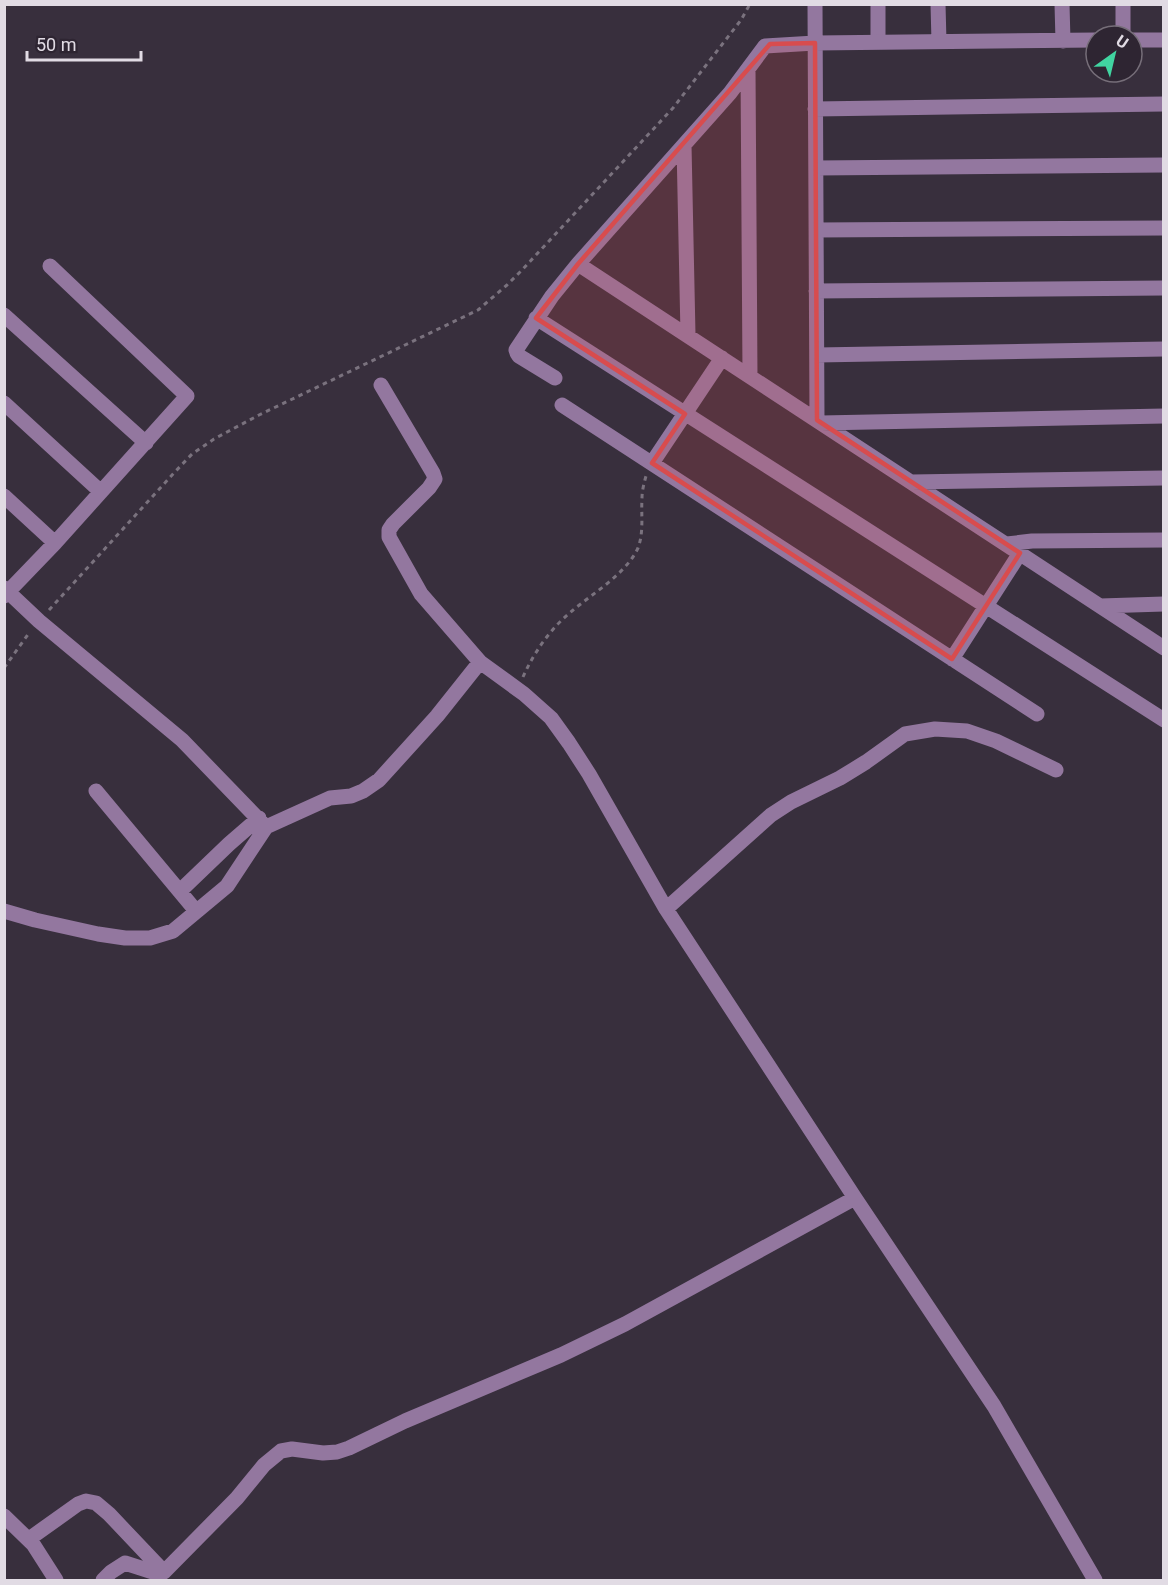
<svg xmlns="http://www.w3.org/2000/svg" width="1168" height="1585" font-family="Roboto,sans-serif">
<style>
.lines{fill:none;stroke-linecap:round;stroke-linejoin:round}
.path{stroke:#7a727e;stroke-width:3;stroke-dasharray:4.5 4.5;stroke-linecap:butt}
.minor{stroke:#93779f;stroke-width:15}
.marked{fill:#d84c4e;fill-opacity:0.2;stroke:#d84c4e;stroke-width:4.5;stroke-linejoin:round}
</style>
<rect width="100%" height="100%" fill="#382f3d"/>
<g class="lines">
<path class="path" d="M49,610l124,-136 19,-20 22,-15 45,-24 219,-105 29,-25 15,-15 151,-162 68,-88 9,-16
M4,668l25,-35
M523,677c11,-25 28,-49 49,-66 21,-18 54,-37 66,-63 6,-16 3,-33 4,-50 0,-7 2,-15 4,-22"/>
<path class="minor" d="M815,4l2,416
M878,4v38
M938,4l1,38
M1062,4l1,37
M1123,4v32
M1132,40h32
M748,69l2,307
M815,109l349,-5
M684,145l4,190
M816,168l348,-3
M816,230l348,-2
M578,264l586,384
M816,291l348,-3
M4,315l142,128
M536,318l628,402
M817,355l347,-6
M555,378l-36,-22 -2,-3 -1,-3 36,-54 26,-32 152,-171 35,-47 50,-3 281,-3
M381,385l52,88 2,6 -6,9 -36,36 -4,6v7l32,57 59,68 44,32 27,24 18,25 20,31 77,135 189,289 139,208 101,174
M4,403l97,89
M562,405l475,309
M821,423l343,-7
M652,463l70,-105
M912,482l252,-4
M4,496l51,47
M1007,544l25,-3 132,-1
M4,588l35,33 143,119 84,87
M4,596l51,-53 132,-147 -137,-130
M1100,606l64,-2
M952,659l68,-106
M96,791l100,120
M180,891l49,-47 30,-26
M666,909l105,-94 20,-13 49,-24 26,-16 39,-28 30,-5 32,2 29,10 60,29
M4,911l31,9 63,14 27,4h25l23,-7 54,-45 39,-59 64,-29 21,-2 12,-5 16,-11 58,-64 43,-54
M4,1516l29,28 23,36
M29,1539l49,-35 8,-3 10,2 13,11 55,58
M103,1580l8,-8 14,-9 28,9h11l73,-74 27,-33 17,-14 11,-2 31,4 14,-1 12,-4 56,-27 156,-66 64,-31 230,-126"/>
</g>
<path class="marked" d="M815,43l2,377 203,133 -68,106 -300,-196 33,-49 -149,-96 42,-54 192,-220z"/>
<rect width="1168" height="1585" fill="none" stroke="#e1dbe4" stroke-width="12"/>
<g transform="translate(1114 54) rotate(34)"><circle r="28" fill="#2e2532" stroke="#766e79" stroke-width="1.5"/>
<path d="M0-4.5L10 22L0 15L-10 22Z" fill="#41d4a1"/>
<text y="-9" font-size="16" font-weight="bold" text-anchor="middle" fill="#e1dbe4">U</text>
</g>
<path d="M27 51v9h114v-9" fill="none" stroke="#e1dbe4" stroke-width="3"/>
<text x="36" y="51" font-size="18" fill="#e1dbe4" stroke="#2e2532" stroke-width="4.5" paint-order="stroke">50 m</text>
</svg>
